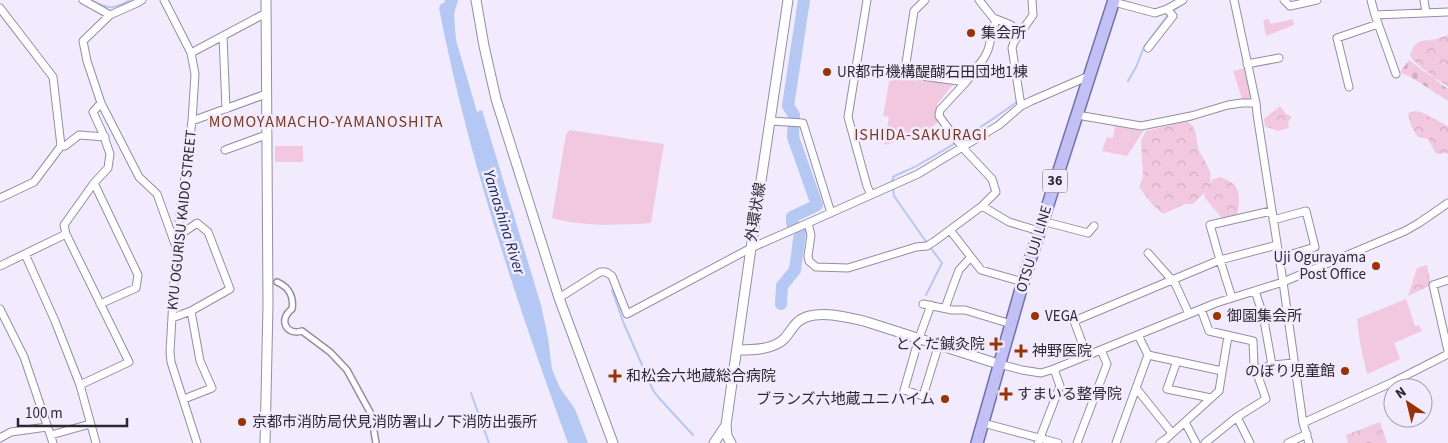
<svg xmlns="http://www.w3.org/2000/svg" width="1448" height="443" font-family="'Source Sans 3','Noto Sans JP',sans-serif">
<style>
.green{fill:#f2c8e1}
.forest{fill:url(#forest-crowns)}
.cemetery{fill:url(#cemetery-stones)}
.water{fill:#b4c8f3}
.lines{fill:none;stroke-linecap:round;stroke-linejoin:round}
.stream{stroke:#b4c8f3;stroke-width:2}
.river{stroke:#b4c8f3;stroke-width:12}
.pedestrian-casing{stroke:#958da2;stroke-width:8}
.minor-casing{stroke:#958da2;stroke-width:9}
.tertiary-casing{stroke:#958da2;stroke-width:11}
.primary-casing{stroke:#7370ac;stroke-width:14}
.pedestrian{stroke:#fff;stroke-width:5}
.minor{stroke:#fff;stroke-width:7}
.tertiary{stroke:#fff;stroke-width:9}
.primary{stroke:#c2c0f4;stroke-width:11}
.poi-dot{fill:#983306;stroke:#f2ebfe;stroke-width:2}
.labels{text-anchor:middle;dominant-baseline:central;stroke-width:5;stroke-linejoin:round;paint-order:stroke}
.shield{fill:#f2ebfe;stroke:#67636f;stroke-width:1}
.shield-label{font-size:14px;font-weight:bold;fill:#2c2932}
.poi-label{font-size:15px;fill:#2c2932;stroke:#f2ebfe;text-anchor:start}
.street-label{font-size:15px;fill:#2c2932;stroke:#f2ebfe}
.neighbourhood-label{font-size:16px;letter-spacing:1px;fill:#7c3922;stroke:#f2ebfe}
.water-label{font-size:16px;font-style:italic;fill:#122557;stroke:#f2ebfe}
</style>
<defs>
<pattern id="forest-crowns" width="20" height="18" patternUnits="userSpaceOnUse" patternTransform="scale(1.25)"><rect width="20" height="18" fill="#f2c8e1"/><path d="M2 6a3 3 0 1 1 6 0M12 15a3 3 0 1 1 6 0" fill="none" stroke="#d0acc2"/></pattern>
<pattern id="cemetery-stones" width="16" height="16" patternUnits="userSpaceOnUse" patternTransform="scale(1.25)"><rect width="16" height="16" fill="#f2c8e1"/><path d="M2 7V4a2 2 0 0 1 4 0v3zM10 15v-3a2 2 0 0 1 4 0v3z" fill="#d0acc2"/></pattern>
</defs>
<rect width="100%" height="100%" fill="#f2ebfe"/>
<path class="green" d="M1269,19l2,5 22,-5 1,6 -28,11 -3,-16z
M1245,68l7,34h-9l-10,-31z
M891,71l65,10 -19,23 2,17c-11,13 -39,20 -55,24l5,-28 -6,-1z
M1115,126l26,5 3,-1 -17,26 -25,-5 5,-14 6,1z
M570,130l94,14 -13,79c-35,2 -65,4 -99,-5l14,-84z
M275,146h28v16h-28z
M1406,299l9,27 4,-1 3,6 -28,12 6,16 -33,15 -7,-31 -3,-24z"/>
<path class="forest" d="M1448,35v51l-14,-8 -21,-18 -3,-5c6,-17 11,-13 26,-16 4,-1 8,-3 12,-4z
M1280,106l5,7 7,4 -4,5 1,6 -11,3 -13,-5 -1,-7z
M1415,111l6,1 27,14v27l-12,1 -8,-15 -10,-2 -7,-11 -3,-13z
M1187,121c13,10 7,16 12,29 4,11 16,21 10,34l3,-4 8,-3c21,7 21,19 17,38l-8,4 -8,-2 -16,-19 -1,-5 -11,11h-8l-22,10 -11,-10 -13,-17 4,-10 -2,-36 5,-10z
M1427,265l4,20 -23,11 9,-28z
M1380,422l7,21h-39l-2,-8z"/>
<path class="cemetery" d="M1409,60l39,29v12l-34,-22 -14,-7z"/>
<path class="water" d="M445,0h13l-4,14 2,26 21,72 5,-2 59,195 7,33 4,31 8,19 15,21 13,34h-20c-52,-142 -100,-286 -129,-435l2,-4 3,-1z"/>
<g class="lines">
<path class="stream" d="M91,0c17,9 22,10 39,0
M1171,12l9,-6
M1128,81l8,-14 8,-20 24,-32
M892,184l1,-7c8,-5 17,-7 25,-12 34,-19 67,-40 99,-63
M893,188l1,8 33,47
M612,290l12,34 29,66 6,8 34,37
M926,295l16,-32 -12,-16
M471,393l18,50"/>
<path class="river" d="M781,304l1,-18 13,-16 5,-38 -8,-9v-6l25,-12 -24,-68 1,-22 -6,-9 16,-106"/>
<g class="pedestrian-casing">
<path id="pedestrian" d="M277,282c12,5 17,15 15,27 -14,10 -6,27 10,22l28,21 17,18 24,44 5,29"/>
</g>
<g class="minor-casing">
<path id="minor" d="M83,0l27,15
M142,0l-5,3 -27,12 -27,26 4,20 14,42 38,74 18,17 18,50
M164,0l27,53 4,21 -3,47 -16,125 -6,106 1,10 26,81
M867,0l-19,117 19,69 4,9
M979,0l15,19h2l-8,31 -4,8 -18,24 -26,28 -1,6 23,31 30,32 4,13 -14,14 -47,35 -8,5 -11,1 -68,21 -32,-1 -7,-6 -1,-5 3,-21 -3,-12 110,-49 81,-49 22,-19 10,-5 58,-25
M1234,0l22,103 1,11 26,168 20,141 6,20
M1284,0l6,6 27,-6
M1371,0l4,15 21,59
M1424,0l2,13
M1114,2l41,11 12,-4 16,-9
M0,8l53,69 8,69 -27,36 -34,16
M1375,15l73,-3
M996,19l15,6 3,17
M223,36l3,73
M1148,48l25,-32 -6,-7
M191,53l75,-40
M906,63l8,-52 11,-11
M1247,64l32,-6
M856,67l110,15
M1349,87l-12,-49 41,-14
M1021,106l-9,-58 2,-6 19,-27 -1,-15
M1077,115l64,11 50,-10 37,-11 14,-2h14
M192,121l74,-27
M771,121l32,2 28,90
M61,146h4l14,-11 26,2
M225,150l41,-15
M94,183l44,92 -2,13 -36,16
M982,206l27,16 30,9
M1271,211l-61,14 10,35 57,-15
M1273,220l33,-9 9,36 -36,11
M1042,221l46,12 6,-7
M950,230l31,40 42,12
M1148,253l24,27
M25,254l30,67 25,64 16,58
M0,266l66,-32
M1173,279l16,35
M1448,280l-15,5 15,66
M1255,291l8,24 9,50
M559,298l41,-26h6l6,4 15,38 124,-66 57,-25
M923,304l29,6h13l46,14
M931,305l-12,33 -15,52 19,6 16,-52
M945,308l14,-38 12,-13
M0,309l24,48 29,86
M1201,309l8,22 44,10 1,24 12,34 -29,18 -32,26
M172,318l19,-7 39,-22 -22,-57 -11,-9 -20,14
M1148,355l74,16
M1087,356l-13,-35 146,-61 12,38
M1177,361l-10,28 44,9
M999,364l23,6 19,3 13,-4 162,-66 67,-21 122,-51 14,-8 29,-20
M1256,369l16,-4 22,-2
M80,385l49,-23 -63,-128 -2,-9 30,-42 14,-15 2,-14 -7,-20 -10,-22 8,-9
M1136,388l36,45
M184,399l28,-11 -12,-27 -9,-50
M1237,417l13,26
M1185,422l11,21
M983,423l75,20
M1303,423l90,-41 55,-28
M51,435l39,-11
M0,438l11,-6 36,-5
M1038,443l22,-57 -6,-17
M1077,443l30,-79 -6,-14
M1116,443l32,-88 -10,-20
M1160,443l6,-4 53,-48 9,-55
M1288,443l19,-9"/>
</g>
<g class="tertiary-casing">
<path id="tertiary" d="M476,0l8,46 12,53 63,199 54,145
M737,350c15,0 37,0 48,-12 7,-8 10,-17 21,-21 18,-6 40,0 58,4l128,41 7,2
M265,443l3,-138 -2,-305
M714,443l12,-18
M731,443l-4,-7 -1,-11 25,-177 37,-248"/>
</g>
<g class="primary-casing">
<path id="primary" d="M977,443l46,-161 91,-282"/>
</g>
<use href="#pedestrian" class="pedestrian"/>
<use href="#minor" class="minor"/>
<use href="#tertiary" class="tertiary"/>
<use href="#primary" class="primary"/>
</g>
<g class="poi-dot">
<circle cx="971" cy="33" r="5"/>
<circle cx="827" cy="72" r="5"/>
<circle cx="1376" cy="266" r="5"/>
<circle cx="1035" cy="316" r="5"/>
<circle cx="1217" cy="316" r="5"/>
<path d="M993.5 336.5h5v5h5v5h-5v5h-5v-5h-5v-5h5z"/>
<path d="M1018.5 343.5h5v5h5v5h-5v5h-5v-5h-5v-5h5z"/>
<circle cx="1345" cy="371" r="5"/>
<path d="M612.5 368.5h5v5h5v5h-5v5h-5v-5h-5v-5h5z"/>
<path d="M1003.5 386.5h5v5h5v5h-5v5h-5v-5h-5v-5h5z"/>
<circle cx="945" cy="399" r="5"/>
<circle cx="242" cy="422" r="5"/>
</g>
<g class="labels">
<rect class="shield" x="1042.5" y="169.5" width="25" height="23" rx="4"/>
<g class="shield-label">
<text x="1055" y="181">36</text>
</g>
<g class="poi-label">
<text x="981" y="33">集会所</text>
<text x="837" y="72">UR都市機構醍醐石田団地1棟</text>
<text x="1366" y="257" text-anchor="end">Uji Ogurayama<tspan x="1366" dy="17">Post Office</tspan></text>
<text x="1045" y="316">VEGA</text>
<text x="1227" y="316">御園集会所</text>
<text x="985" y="344" text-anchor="end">とくだ鍼灸院</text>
<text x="1032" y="351">神野医院</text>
<text x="1335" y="371" text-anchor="end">のぼり児童館</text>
<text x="626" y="376">和松会六地蔵総合病院</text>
<text x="1017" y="394">すまいる整骨院</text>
<text x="935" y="399" text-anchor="end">ブランズ六地蔵ユニハイム</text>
<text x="252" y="422">京都市消防局伏見消防署山ノ下消防出張所</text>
</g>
<g class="street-label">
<text transform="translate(756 212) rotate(-81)">外環状線</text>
<text transform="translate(182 220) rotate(-84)">KYU OGURISU KAIDO STREET</text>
<text transform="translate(1034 249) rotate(-73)">OTSU UJI LINE</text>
</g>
<g class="neighbourhood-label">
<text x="326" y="122">MOMOYAMACHO-YAMANOSHITA</text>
<text x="921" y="135">ISHIDA-SAKURAGI</text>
</g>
<g class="water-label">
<text transform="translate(504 222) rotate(73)">Yamashina River</text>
</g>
</g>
<g transform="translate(1408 403) rotate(325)"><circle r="24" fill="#f2ebfe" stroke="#a39dac"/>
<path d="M0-4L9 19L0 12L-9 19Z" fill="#983306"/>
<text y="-8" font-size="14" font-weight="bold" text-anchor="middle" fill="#2c2932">N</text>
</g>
<path d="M18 418v8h109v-8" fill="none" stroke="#2c2932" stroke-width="2.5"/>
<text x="25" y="418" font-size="15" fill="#2c2932" stroke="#f2ebfe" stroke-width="4" paint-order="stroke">100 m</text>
</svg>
